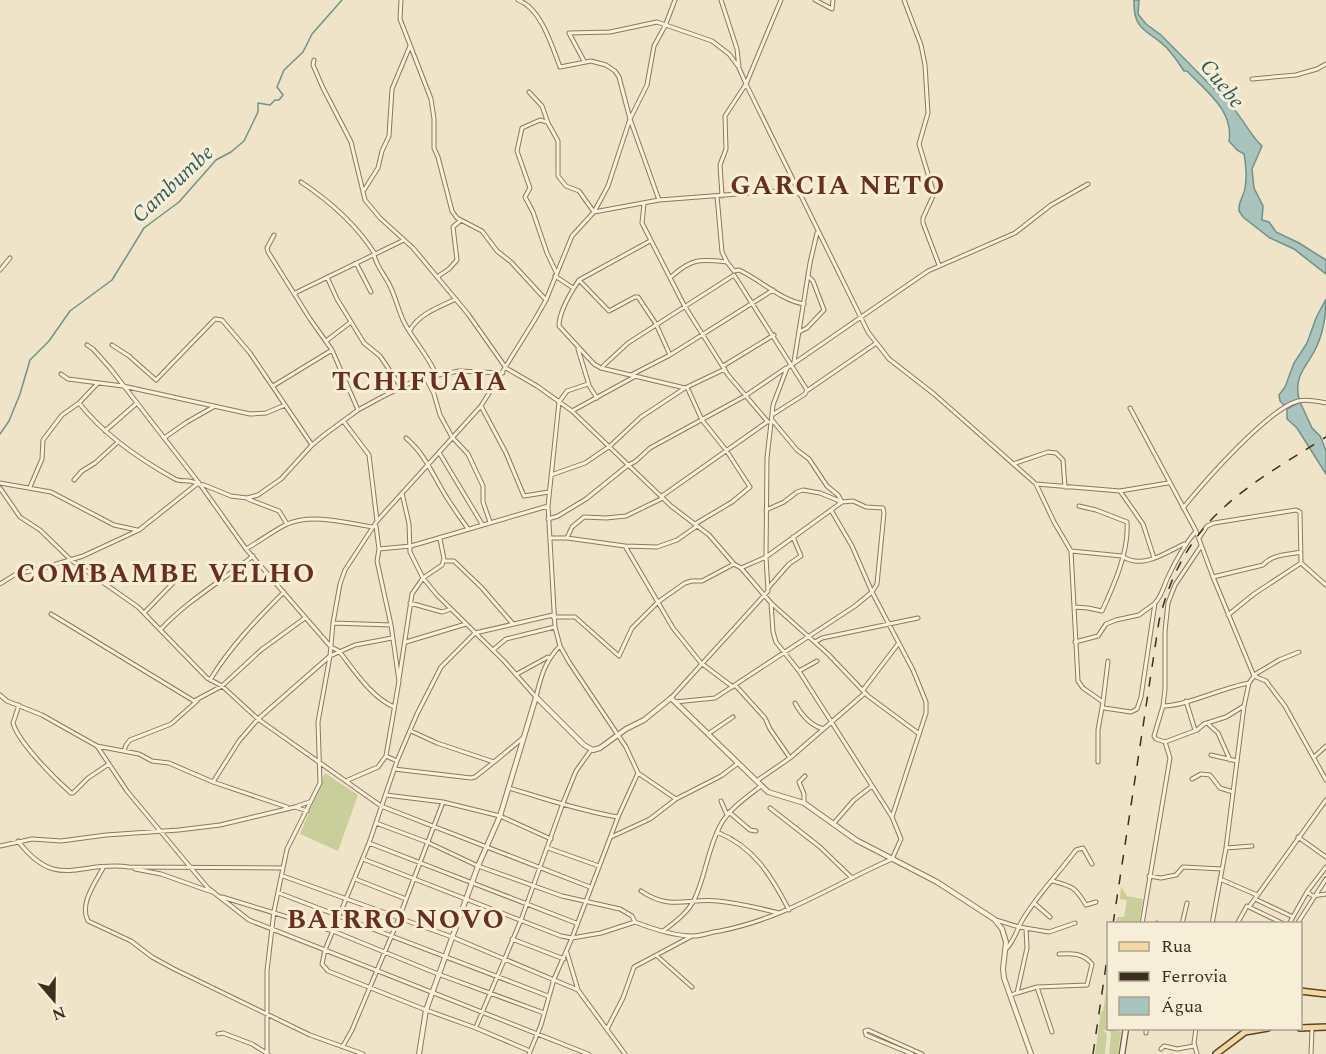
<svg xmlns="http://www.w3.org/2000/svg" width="1326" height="1054" font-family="Spectral,serif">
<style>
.green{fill:#c9cf9b}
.water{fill:#a9c4bc;stroke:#6f938a;stroke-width:1.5}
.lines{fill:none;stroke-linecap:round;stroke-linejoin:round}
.stream{stroke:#6f938a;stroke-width:1.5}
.minor-casing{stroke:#8d765c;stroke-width:5}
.tertiary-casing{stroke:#8d765c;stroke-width:6}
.secondary-casing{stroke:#6f573f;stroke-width:7}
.primary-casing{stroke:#5b4430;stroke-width:8}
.minor{stroke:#faf1dc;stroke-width:3}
.tertiary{stroke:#faf1dc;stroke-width:4}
.secondary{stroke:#faf1dc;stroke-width:4.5}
.primary{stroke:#f3d9a0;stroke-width:5}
.rail{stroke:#3d2e20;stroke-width:1.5;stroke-dasharray:10 10;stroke-linecap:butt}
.labels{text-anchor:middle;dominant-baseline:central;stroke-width:6;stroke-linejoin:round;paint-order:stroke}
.water-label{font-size:22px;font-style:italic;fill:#2f5d5a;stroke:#f7eed8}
.district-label{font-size:27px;font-weight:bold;letter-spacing:1.5px;fill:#6b2e1e;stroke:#f7eed8}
</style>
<rect width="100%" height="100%" fill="#f0e4c8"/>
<path class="green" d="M325,773l33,22 -20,56 -38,-17z
M1121,887l6,9 16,3 -4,24h-23l1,-6h7l3,-17 -7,-1z
M1107,985l1,43 13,4 -3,22h-9l2,-20 -1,-3 -7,-1 4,4 -2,20h-10l6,-43h2z"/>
<path class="water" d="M1134,0h5l-1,14 8,10 15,11 70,71c12,12 18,28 31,40l-10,23 2,19 9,18 -1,14 7,2 7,10 23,11 27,17v14l-32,-25 -24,-11 -27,-21 -4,-6c-1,-10 5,-14 6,-23 2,-9 1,-25 -1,-34l-7,-4 -8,-9c5,-30 -23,-50 -42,-70h-3c-5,-8 -11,-16 -17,-23 -19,-19 -34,-16 -33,-48z
M1326,299c0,17 -2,31 -9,47 -9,20 -24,29 -18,53l-14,7 -5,-5 -1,-6 6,-8 9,-24 13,-20 9,-25z
M1300,402l12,26 8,8 3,7 3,8v23l-29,-46 -10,-9v-10z"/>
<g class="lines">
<path class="stream" d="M0,434l9,-13 11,-27 10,-34 19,-19 21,-30 42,-31 32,-52 35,-26 37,-42 15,-8 13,-11 14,-29v-9l12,2 5,-5h4l4,-5 -6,-8 7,-17 19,-18 9,-18 30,-34"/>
<g class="minor-casing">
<path id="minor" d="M401,0l-1,19 31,80 3,20v29l4,9 14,54 5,7 25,13 15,20 14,11 35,38
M518,0c23,8 34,46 42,67l31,-6 15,4 9,6 4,6 11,42 29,81
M721,0l16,49 2,19 7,16 122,248 21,27 45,35 102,90 18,38 17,29 7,130 5,7 20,14 -5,28v32
M815,0l17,9 1,-9
M904,0l17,45 4,20 3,48 -9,31 15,50 -11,24v5l16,42
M314,60l-1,5 10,23 28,54 14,58 15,18 33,30 55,66 38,54 31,18 35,25 99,95 38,29 25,29 7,4 30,35 2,29 3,10 23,29 93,146 9,22 -9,20c-60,26 -106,59 -172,72 -9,1 -19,5 -27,5 -20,0 -40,-7 -58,-14l-34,11 -29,5 -11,-2 -198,-77
M584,61l-15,-28 41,-1 47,-10 55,19 17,13 9,12
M1252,79l44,-4 21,-6 9,-5
M529,92l13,14 6,17 10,18v35l8,10 13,5 15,21 65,-12 117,-9h11l11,3
M547,122l-7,-2 -18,8 -5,23 13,37 -5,9 8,15 14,41 9,19
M301,182c30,20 55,42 74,72
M364,190l14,-22 4,-17 7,-15 3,-47 18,-43
M777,190l13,-12
M717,196l5,56 5,10
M722,196l-2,-31 6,-16 -1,-33 21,-32 35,-84
M644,204l-2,19 42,82 44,70 40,47
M274,235l-7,13 1,4 42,67 22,31 26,60
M650,241l-71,39c-8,12 -20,32 -20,46l35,38 7,4 84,20
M374,255c3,12 10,19 15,29 7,13 9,27 16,40 10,18 24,33 32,52
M356,263l15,29
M0,270l10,-12
M555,276l18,12
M327,277l10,22 27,44 16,13 21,31
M437,277l12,-8 8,-9 -4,-33 8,-7
M671,277c21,-19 29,-18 56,-15l7,9 5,-1c22,10 41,30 65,34
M579,280l30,31 26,-14h3l18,27 14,31
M295,293l109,-53
M410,330c9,-16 29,-23 46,-31
M799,332l8,-4 17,-18 -11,-29 -5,-5
M326,341l25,-19
M87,345l6,4 17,19 89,115 47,66 85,98 8,4c15,19 32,46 55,56
M112,345l17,11 27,24 59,-61 7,1 28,33 62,92
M578,349l11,36
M794,362l16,-99 7,-30
M723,366l51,-31
M601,368l27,-25 106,-68 73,115 -2,4 -33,21
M61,374l7,5 55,7 127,28 16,-1 19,-8
M631,375l39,-20 103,-65
M426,378l8,16 6,21 12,22 16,17 15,32v16l7,20
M273,386l59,-36
M687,387l15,33 24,30 24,37 -18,15 -37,22
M808,390l67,-46
M79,403c25,32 60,56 96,76 7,4 15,-1 22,5
M481,406l25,47 18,43 25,-4
M1130,408l66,123 17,46 41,99 12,5 19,25 41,74
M572,411l62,-34
M772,420l25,30 12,9 18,27 11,9 4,7
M344,422l25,33 8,66
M105,431l32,-28
M164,438l23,-16 28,-16
M406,438c18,15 26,35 38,55 7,12 16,24 24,36
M440,454l42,70
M1013,464l35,-12 8,1 7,7 2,27
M551,475l34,-12 25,-17 31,-29 44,-29 40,-19
M74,480l8,-9 13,-8 23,-21
M0,483l51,9 63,33 23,5
M1036,484l84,7 48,-8
M30,487l12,-28 1,-19 19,-25 17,-12 19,-20
M0,488l20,29 20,13 31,30 67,47 69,71 15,8 36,33 123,87 209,81
M1120,491l23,33 11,34
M402,493l7,31 1,28 13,26 14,17 67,66 32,36
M662,496l105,-74
M248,499l31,12 8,13
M1183,508c21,-26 85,-99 115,-107 9,-2 19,0 28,2
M766,510l18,-8 13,-10 6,-2 17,3 22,9
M548,519l10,-3 28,-17 41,-33 9,-5 14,-13 95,-52 41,-28
M376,526l3,23 -2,12 14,64 8,56 -13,75 11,5
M550,538h17l58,8 32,1 20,-7 20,-14
M567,538l5,-11 12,-10 22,1 20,-2 37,-18
M1199,538l8,-12 7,-3 82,-13 4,2 1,51 -47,31 -26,21
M625,546l48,82 28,35 32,24
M246,549c14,-8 27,-18 41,-25 26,-11 59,-1 86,3
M379,549l32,-3 137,-40
M1071,551l51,5c20,14 43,-3 62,-12
M444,561h10l28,27 31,36
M1301,563l25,22
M741,568l25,-11 65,-47 21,36 20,46 41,78 13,32v11l-34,104
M1213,577l50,-12c9,-11 25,-10 38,-13
M0,584l16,-10 24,-5 43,-13 56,-26 58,-46 7,1 27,11 16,2 11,-3 23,-16 31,-34 12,-10 34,-25 24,-13 36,-18 41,-8 44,2
M768,588l21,-24 12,-8 -8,-19
M410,603l32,9 9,-3
M771,603l57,51 40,42 50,37
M1074,607l14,1 14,3c12,-26 27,-59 25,-89l-31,-12 -17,-4
M144,613l29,-30
M51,614l143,87 28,-15 39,-36 44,-32
M553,617h22l44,39 13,-28 26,-26 27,-19 7,-2h10l32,-17
M333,623l58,2
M161,629c27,-29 61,-48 92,-73
M406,642l60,-18
M815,642l7,-4 96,-20
M1075,642l23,-6 8,-12 10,-4 23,-5 15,-11
M493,650l13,-11 49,-12
M799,671l18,-10
M517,674l31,-17
M1254,675l25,-15 20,-8
M399,679l13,-85 11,-16 19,-13 2,-6 -4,-20
M210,680c20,-33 47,-61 74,-88
M736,686l29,32 5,11 20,29
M863,690l35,-46
M0,695l7,6 35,14 55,31 30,45 59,71 22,26 41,32 339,134
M536,697c5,-21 9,-36 24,-51
M671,698l97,-107 -2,-34 1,-99 6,-53 14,-37 141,-97 87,-38 36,-28 37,-21
M1186,701l9,29
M675,702l40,-4 140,-92 17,-14 5,-8 7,-71 -1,-5 -17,-1 -13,-6 -11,1 -11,8
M1103,702l5,-41
M795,703c6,11 16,23 29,26
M19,705l-6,18c5,19 42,56 58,70h2l15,-15 21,-14
M1164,706c25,-1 57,-18 85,-23
M1104,708l27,4 6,-3 4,-12 14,-94c7,-7 9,-18 13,-26 8,-17 16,-32 28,-46
M1207,723l11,10 12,27
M708,734l25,-17
M1165,742l32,-12 7,-6 22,-7 18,-11
M97,746l42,8 13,7 17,2 44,19 74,25
M124,751l2,-6 4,-5 41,-16 26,-23
M1211,755l26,6
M1314,757l12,-11
M494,762l29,-24
M394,769l77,9 4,-1 19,-15 -57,-19 -26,-12
M638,773l38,26
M1192,779l9,-5 9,1 10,13 13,4
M348,780l30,-13 8,-11
M758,780l32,-22 75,-65
M213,782l26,-41 19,-22 72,-63 25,-11 37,-7
M508,788c36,10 72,23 110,29
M386,795l57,7
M721,801l6,14
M804,803v-9l-5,-12 6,-6
M295,807l12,4
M770,808l50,39 31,30
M729,812l21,18 6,1
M376,823l51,19 51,24 84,30 58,13 12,7 3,6
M834,823l20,-23 18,-14
M717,832c37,15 54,43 72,78
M611,837l39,-18 26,-20 45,-23 16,-12
M1298,837l28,20
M18,841c39,51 61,19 111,26l154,1
M369,843l207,80
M0,846l32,-7 29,2 45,-6 73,-5 41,-5 75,-18 14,-5
M548,848l51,18
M1226,848l26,-2
M103,868c-8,15 -24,36 -15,53l43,20 21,16 22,12 136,66 53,19
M135,869l26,5 51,18
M283,876l169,61 126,53
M1149,876l12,2 15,-3 7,-8 39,2
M355,879l51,20
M1220,879l37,16
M1053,881c21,6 22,6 33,24l10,-3
M641,891c30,20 45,7 77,10 20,2 41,7 61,12
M1307,892l6,4 13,-2
M279,893l269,103
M222,897l111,34 105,43 106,39
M1255,899l38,18
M1034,903l16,14
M1249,907l35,17
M996,920l23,7 30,5 26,-9
M1157,923l2,1
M1142,924l28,-166 -5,-16 -9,-3 -2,-3 9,-30 2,-17v-58l3,-28 7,-18 26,-39
M1182,924l5,-21
M1212,924l14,-76 18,-142 5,-23 5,-7
M1237,924l10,-18 2,1 77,-107
M1289,924l18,-32 19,-25
M1297,924l29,-45
M663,931c11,-8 26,-19 32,-33 11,-24 13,-51 26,-74 9,-16 26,-27 40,-38
M512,939l52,20
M1007,948c8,-9 10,-19 16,-29 15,-25 36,-46 53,-69l7,-2 9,16
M567,953l11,37 47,64
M657,956l35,31
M1037,987l15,45
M1017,993l20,-6 50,-2 5,-21c-9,-11 -20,-11 -33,-10
M1011,995l6,-2 10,-45 -1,-19
M476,1027l45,-107 42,-117 13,-32 15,-21
M1196,1028l-2,15 3,11
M607,1029l16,-31 11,-31 58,-31
M865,1031l3,-1 54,24
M865,1031l1,4 46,19
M1146,1033v-5
M218,1034l5,-1 29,11 16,10
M343,1046l9,-16 47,-112 44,-116 57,14 51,23
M1161,1049l3,-3 13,3 17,-3
M530,1051l-54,-23 -50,-18 -98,-39 -6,-7 3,-14 44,-107 28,-82 20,-47 24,-47 34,-34 78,-18
M267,1054v-83l7,-60 13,-62 33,-66 -2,-61 12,-66 3,-33 7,-39 5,-14 32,-49 104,-115 53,-85 12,-21 26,-64 22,-24 14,-26 22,-67 17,-34 7,-39 11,-20 10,-26
M529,1054l12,-29 13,-46 18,-41 46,-121 20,-44 -12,-26 -57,-85 -9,-16 -5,-19 -7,-121 11,-104 8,-11 21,-7 9,14
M1311,1054l1,-25"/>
</g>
<g class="tertiary-casing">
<path id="tertiary" d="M419,1054l7,-44 52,-144 22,-50 36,-119 48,48 9,5 7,-2 26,-19 18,-9 27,-22 97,94 36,11 52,37 81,42 57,37 8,10 4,13 -3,27 1,9 27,76"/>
</g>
<g class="secondary-casing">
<path id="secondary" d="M1122,1054l4,-26"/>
</g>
<g class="primary-casing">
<path id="primary" d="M1300,991l26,3
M1300,1028l26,-1
M1216,1054l29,-22 23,-4"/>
</g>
<use href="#minor" class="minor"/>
<use href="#tertiary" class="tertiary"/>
<use href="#secondary" class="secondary"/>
<use href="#primary" class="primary"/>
<path class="rail" d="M1113,924l46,-303c25,-102 84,-132 167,-184
M1093,1054l15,-102"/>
</g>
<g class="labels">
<g class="water-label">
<text transform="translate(1222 84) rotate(51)">Cuebe</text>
<text transform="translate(173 184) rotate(-43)">Cambumbe</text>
</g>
<g class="district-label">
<text x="838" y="186">GARCIA NETO</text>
<text x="420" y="382">TCHIFUAIA</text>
<text x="166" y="574">COMBAMBE VELHO</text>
<text x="396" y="920">BAIRRO NOVO</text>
</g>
</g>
<rect x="1107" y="922" width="195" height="108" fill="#f7eed8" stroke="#ada18e" stroke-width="1.5"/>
<rect x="1119" y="942" width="30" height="9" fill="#f3d9a0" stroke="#ada18e" stroke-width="1.5"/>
<text x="1161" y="952" font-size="18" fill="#3d2e20">Rua</text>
<rect x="1119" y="972" width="30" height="9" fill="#3d2e20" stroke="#ada18e" stroke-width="1.5"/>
<text x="1161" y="982" font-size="18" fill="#3d2e20">Ferrovia</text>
<rect x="1119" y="997" width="30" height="18" fill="#a9c4bc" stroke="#ada18e" stroke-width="1.5"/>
<text x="1161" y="1012" font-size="18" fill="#3d2e20">Água</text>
<g transform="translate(54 1000) rotate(160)" stroke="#f7eed8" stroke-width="4.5" paint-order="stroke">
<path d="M0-4.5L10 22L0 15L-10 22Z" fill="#3d2e20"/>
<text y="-9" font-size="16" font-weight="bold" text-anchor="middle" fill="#3d2e20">N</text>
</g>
</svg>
